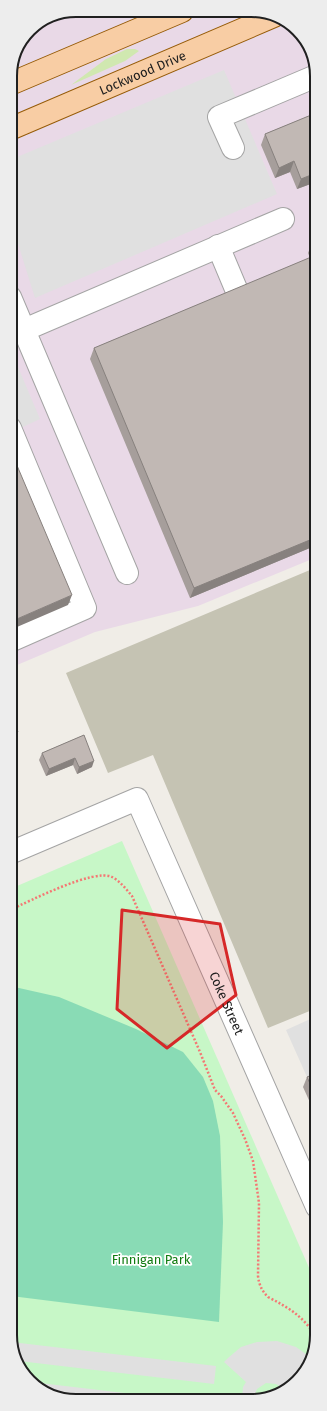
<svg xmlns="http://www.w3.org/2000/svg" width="327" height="1411" font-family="'Fira Sans',sans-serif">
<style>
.industrial{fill:#e9d9e7}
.construction{fill:#c5c3b3}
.grass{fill:#d0e8b0}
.park{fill:#c7f7c7}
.pitch{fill:#89dbb5}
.parking{fill:#e0e0e0}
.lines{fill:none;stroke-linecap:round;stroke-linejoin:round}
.minor-casing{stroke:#a4a4a4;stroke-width:24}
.major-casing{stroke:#965b07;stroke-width:24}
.path{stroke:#f47874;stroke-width:2.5;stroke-dasharray:2 2;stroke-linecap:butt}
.minor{stroke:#fff;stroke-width:22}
.major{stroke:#f8cda4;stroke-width:22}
.wall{fill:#a69e9b}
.shaded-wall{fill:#87817e}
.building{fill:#c1b8b4;stroke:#87817e}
.marked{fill:#d62828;fill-opacity:0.2;stroke:#d62828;stroke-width:3;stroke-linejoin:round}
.labels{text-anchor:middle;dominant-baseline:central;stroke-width:3.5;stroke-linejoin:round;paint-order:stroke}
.street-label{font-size:13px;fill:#202020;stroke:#fff}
.park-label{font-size:13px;fill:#117c11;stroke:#fff}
.rim{fill:none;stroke:#202020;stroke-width:2}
</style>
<rect width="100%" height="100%" fill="#f0ede7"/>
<path class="industrial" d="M76,10l192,2 33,20 15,35 1,490 -119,49 -103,26 -85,36v-596l19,-43z"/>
<path class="construction" d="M317,567v441l-49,20 -115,-273 -45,18 -42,-100z"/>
<path class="grass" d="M127,49h8l4,2 -14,10 -54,24 35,-26z"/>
<path class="park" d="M122,841l195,445v53l-16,40 -41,21h-197l-34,-18 -18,-38 -1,-455z"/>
<path class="pitch" d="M10,986l49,11 77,32 47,23 20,25 10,24 7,35 3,86 -4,100 -208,-26z"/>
<path class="parking" d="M224,70l53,124 -242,104 -25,-80v-37h1l-1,-21z
M10,348l30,71 -30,14z
M317,1016v57l-10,4 -21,-47z
M277,1341l19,6 14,10 -9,22 -18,9 -7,-4 -10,-1 -9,6 -2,5v6h-13l1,-13 3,-5 -22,-20 4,-4 13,-11 16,-5z
M11,1342l205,24 -2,18 -195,-23z
M31,1382l153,18h-121z"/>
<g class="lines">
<g class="minor-casing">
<g id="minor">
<path d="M233,148l-14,-31 97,-41"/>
<path d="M218,246l21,50"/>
<path d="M10,297l117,276"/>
<path d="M24,330l259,-111"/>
<path d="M10,428l75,180 -75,33"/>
<path id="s1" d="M10,853l127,-54 180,408"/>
</g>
</g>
<g class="major-casing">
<g id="major">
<path d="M10,84l172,-73"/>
<path id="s2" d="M10,129l264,-113"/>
</g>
</g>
<path class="path" d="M10,910c20,-9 84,-42 102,-33 8,4 14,12 20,19l68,156 15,38 6,6 12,17 12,26 8,22 6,42 -1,73c1,9 4,15 10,21 21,11 37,20 49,42"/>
<use href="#minor" class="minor"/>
<use href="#major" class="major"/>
</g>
<path class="wall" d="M316,113v70v-1l-19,7 -7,-17 -15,6 -14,-33 4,-11z
M316,241l1,304 -127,53 -100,-239 4,-11 216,-90 -2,-5 4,-10z
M84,735l8,32 -15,7 -4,-9 -27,11 -7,-16 3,-7z
M317,1073v45l-14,-31 4,-10z"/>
<path class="shaded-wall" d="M294,161l-4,11 -15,6 4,-10z
M316,173v9l-19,7 4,-10z
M317,537v8l-127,53 4,-10z
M72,595l-4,10 -58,25v-8z
M18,732l-2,7 -6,2v-6z
M75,758l-2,7 -27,11 3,-7z
M94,761l-2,6 -15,7 2,-7z"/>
<path class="building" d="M316,113v60l-15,6 -7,-18 -15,7 -14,-34z
M316,241v12l-4,-10z
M316,255l1,282 -123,51 -100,-240z
M10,449l62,146 -62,27z
M10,714l8,18 -8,3z
M84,735l10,26 -15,6 -4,-9 -26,11 -7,-16z
M317,1073v26l-10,-22z"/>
<path class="marked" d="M122,910l98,14 16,71 -69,53 -50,-39z"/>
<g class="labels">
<g class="street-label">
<text stroke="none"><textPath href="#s2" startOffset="144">Lockwood Drive</textPath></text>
<text stroke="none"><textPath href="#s1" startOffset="361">Coke Street</textPath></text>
</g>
<g class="park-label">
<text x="151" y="1259">Finnigan Park</text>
</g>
</g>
<path d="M0 0H327V1411H0ZM76 17H251A59 59 0 0 1 310 76V1335A59 59 0 0 1 251 1394H76A59 59 0 0 1 17 1335V76A59 59 0 0 1 76 17Z" fill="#ededed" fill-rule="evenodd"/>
<path class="rim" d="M76 17H251A59 59 0 0 1 310 76V1335A59 59 0 0 1 251 1394H76A59 59 0 0 1 17 1335V76A59 59 0 0 1 76 17Z"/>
</svg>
